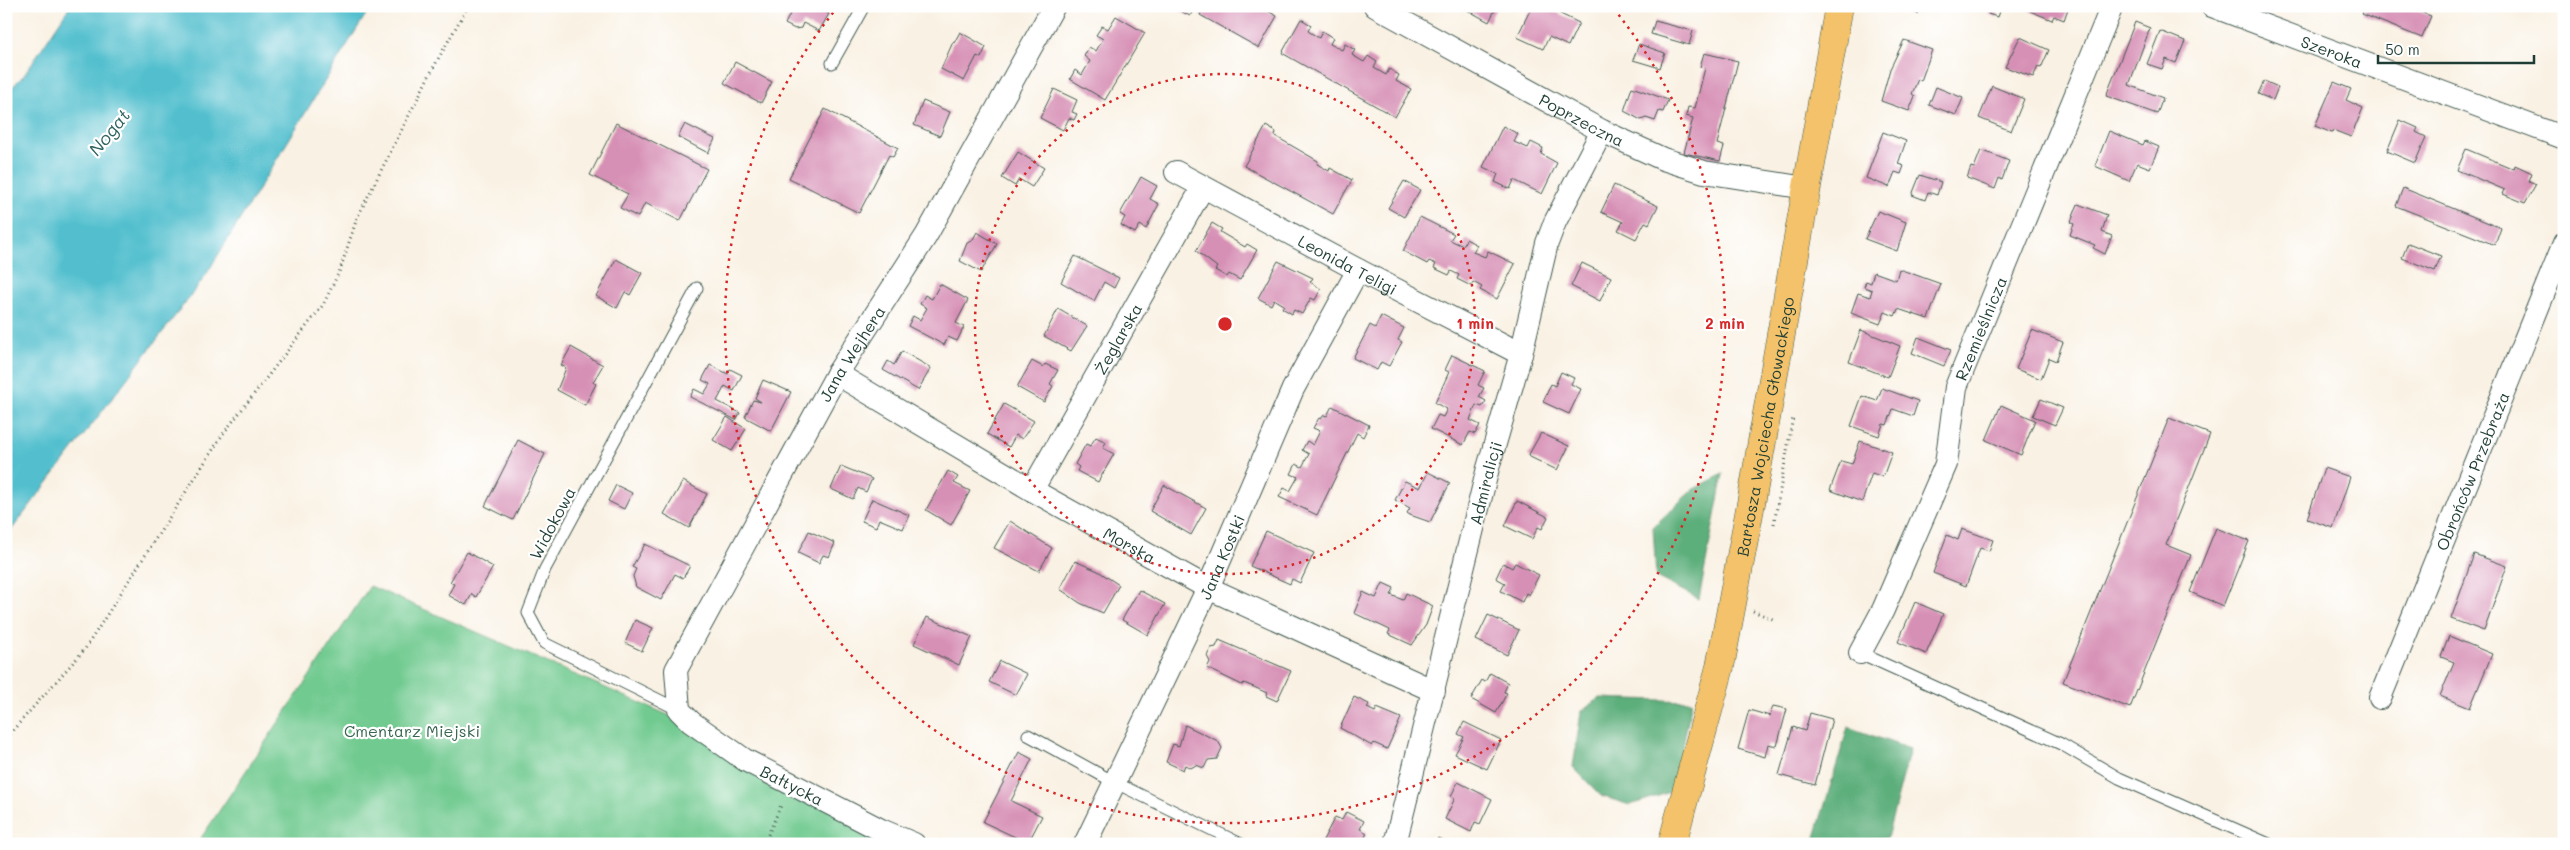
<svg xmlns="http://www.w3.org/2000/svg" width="2570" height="850" font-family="Mali,sans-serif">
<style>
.green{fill:#71ca90;stroke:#488462}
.forest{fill:#5cae7a;stroke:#3e7657}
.water{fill:#53bfce;stroke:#397e81}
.building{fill:#d790b5}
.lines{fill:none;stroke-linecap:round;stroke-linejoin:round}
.service-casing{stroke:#40584e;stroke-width:13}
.minor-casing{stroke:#40584e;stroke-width:24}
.primary-casing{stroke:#40584e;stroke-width:29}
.path{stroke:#40584e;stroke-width:3;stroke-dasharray:1 4;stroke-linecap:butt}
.service{stroke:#fff;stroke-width:11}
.minor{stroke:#fff;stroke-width:22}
.primary{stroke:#f3c26a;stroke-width:28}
.ring{fill:none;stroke:#d62828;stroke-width:2.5;stroke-dasharray:2.5 5}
.labels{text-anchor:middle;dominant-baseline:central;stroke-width:4.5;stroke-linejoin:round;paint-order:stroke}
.street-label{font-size:16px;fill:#1f3d34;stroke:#fff}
.park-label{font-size:16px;fill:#386750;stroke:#fff}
.water-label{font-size:18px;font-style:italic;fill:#2f6462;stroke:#fff}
.centre{fill:#d62828;stroke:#fff;stroke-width:2.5}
.ring-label{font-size:15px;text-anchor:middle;font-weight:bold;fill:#d62828;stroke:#fff;stroke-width:4.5;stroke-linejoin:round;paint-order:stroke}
</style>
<rect width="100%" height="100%" fill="#fff"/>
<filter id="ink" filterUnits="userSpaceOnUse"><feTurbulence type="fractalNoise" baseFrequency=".02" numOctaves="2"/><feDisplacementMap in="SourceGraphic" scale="10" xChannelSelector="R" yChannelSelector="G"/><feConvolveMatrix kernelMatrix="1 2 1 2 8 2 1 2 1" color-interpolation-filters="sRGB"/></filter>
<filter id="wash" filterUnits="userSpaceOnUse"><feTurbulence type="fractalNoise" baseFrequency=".0096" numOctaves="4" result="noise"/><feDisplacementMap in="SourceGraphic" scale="20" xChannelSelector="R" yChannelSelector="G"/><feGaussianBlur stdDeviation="1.12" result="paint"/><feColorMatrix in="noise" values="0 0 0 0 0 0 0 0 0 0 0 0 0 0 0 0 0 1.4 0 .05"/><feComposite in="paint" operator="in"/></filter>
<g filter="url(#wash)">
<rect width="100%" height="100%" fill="#f9f1e3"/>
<path class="green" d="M370,586l333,144 206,114h-712z"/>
<path class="forest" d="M1723,474l-24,125 -43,-22 -3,-50 39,-37z
M1599,698l93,3 -18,90 -44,14 -29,-9 -28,-29 8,-55z
M1848,727l62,22 -23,89 -74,6z"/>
<path class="water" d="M70,6h301l-167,272 -198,259v-443l18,-19z"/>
<g id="blocks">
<path class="building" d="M794,6h20l15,8 -10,17 -16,-8 -2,5 -6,1 -10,-5z
M1171,6h94l-1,3 13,7 -18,32 -59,-33 2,-4 -7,-4 -5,9z
M1460,6h37l-8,16z
M1532,6h12l35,17 -11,23 -19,-9 -6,12 -26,-12z
M1898,6h23l-3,8z
M1990,6h11l-4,11 -9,-3z
M2032,6h37l-5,14 -10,-4 -2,4 -22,-9z
M2366,6h39l26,10 -9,22 -60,-24z
M1116,16l29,17 -40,67 -35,-21 5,-9 7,5 8,-14 -6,-5 5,-9 7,4 7,-12 -7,-4 6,-9 6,3z
M1301,19l10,6 -3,6 11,7 3,-7 11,7 -3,6 12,6 3,-6 10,6 -3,5 12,7 4,-6 9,6 -3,6 12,7 3,-6 10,6 -3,6 15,8 -16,28 -113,-64z
M1655,21l38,10 -4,14 -38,-11z
M2135,22l15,6 -21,57 34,13 -6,16 -51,-18z
M2160,31l25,10 -9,22 -10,-4 -4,10 -15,-5z
M960,32l26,15 -5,11 -4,-2 -13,25 -23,-12 12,-27 1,1z
M2020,37l29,13 -8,18 -3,-1 -5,10 -28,-10z
M1904,40l28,10 -11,31 -3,-2 -6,15 3,2 -6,15 -28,-10 9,-32z
M1639,44l26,9 -5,15 -27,-8z
M1704,53l34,8 -21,83 7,2 -4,15 -36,-8 9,-35 -7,-2 2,-9 7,1 10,-40 -5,-1z
M735,62l37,20 -11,21 -37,-20z
M2264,81l14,6 -5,13 -15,-6z
M2334,82l17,7 -5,11 17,8 -12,29 -18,-7 -1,3 -17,-7z
M1992,86l32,13 -13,32 -32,-13z
M1632,87l36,13 -5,12 -4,-1 -4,10 -9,-3 -5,2 -17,-9z
M1936,87l27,11 -7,17 -27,-10z
M1054,89l23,11 -5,12 5,2 -3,6 -5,-2 -6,12 -23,-12z
M923,101l27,11 -10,24 -26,-11z
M825,109l73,39 -5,9 -4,-2 -30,58 -70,-35z
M2400,120l18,8 -2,4 10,5 -11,26 -28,-12z
M616,123l91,46 -27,52 -35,-18 -7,14 -18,-9 8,-14 -38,-19z
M685,124l30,15 -7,14 -30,-16z
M1266,126l10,6 -1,4 43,25 -1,3 12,7 1,-3 22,12 -19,34 -89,-48z
M1503,126l15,8 -4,8 14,6 3,-6 12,6 -2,6 16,9 -15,31 -28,-14 -4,9 -15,-7 3,-8 -15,-7z
M2109,131l34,14 2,-4 14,6 -9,21 -13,-5 -8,18 -34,-15z
M1883,132l23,9 -8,23 6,2 -3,8 -6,-2 -6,15 -23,-9z
M2466,149l48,20 1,-4 17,8 -3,8 7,3 -11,19 -22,-9 2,-4 -48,-20z
M1981,150l28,11 -7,19 -3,-2 -4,11 -28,-11 4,-11 3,1z
M1018,152l26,16 -12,19 -13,-8 -4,7 -13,-8z
M1920,175l21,7 -4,13 -9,-3 -3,8 -13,-5z
M1141,177l16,9 -7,13 9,5 -13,25 -6,-4 -5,8 -14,-8 4,-8 -5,-3z
M1404,181l16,9 -16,27 -16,-9z
M1614,185l44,21 -9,18 -4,-2 -9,17 -18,-9 5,-8 -22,-10z
M2403,188l98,40 -6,17 -99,-39z
M2078,204l29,11 -5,17 10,4 -7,18 -12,-6 2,-3 -25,-10 4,-11 -3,-2z
M1878,211l28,11 -9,29 -32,-12z
M1420,217l34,17 -4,6 13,6 3,-7 11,6 -4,7 12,5 3,-6 27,13 -18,35 -17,-9 2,-3 -9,-5 -2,4 -14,-7 2,-4 -8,-4 -2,4 -15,-7 2,-4 -7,-3 -2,3 -24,-13z
M1212,223l10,6 -2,3 25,15 2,-3 10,6 -17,30 -11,-6 -2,3 -12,-7 2,-3 -21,-16z
M977,232l20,12 -16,28 -21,-11 7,-18 5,-2z
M2408,243l33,13 -6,15 -33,-13z
M1075,256l44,22 -5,10 -10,-6 -10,19 -33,-19z
M616,259l26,14 -12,22 -5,-3 -8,16 -21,-12z
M1278,261l35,17 -3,4 11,7 -6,11 -4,-2 -9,16 -8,-4 -2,4 -10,-6 2,-3 -10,-6 -3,6 -13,-7z
M1582,263l29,14 -11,24 -29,-15z
M1899,269l42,15 -13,35 -30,-10 -3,7 -10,-4 -5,12 -29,-11 7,-20 12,4 2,-7 -8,-3 2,-6 5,2 3,-11 22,8z
M940,284l28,16 -12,23 8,4 -7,14 -9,-4 -4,8 -36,-19 5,-10 7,4 7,-12 -7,-4 5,-9 7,4z
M1058,309l29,17 -16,25 -27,-15z
M1381,316l23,12 -6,12 4,2 -13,24 -8,-4 -4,8 -24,-12 17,-33 5,3z
M1861,330l39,16 -12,31 -39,-15z
M2032,330l31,12 -7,19 -7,-3 -8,21 -25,-10z
M1918,337l33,13 -7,16 -32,-13z
M571,347l32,18 -10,17 3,2 -11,21 -28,-15 9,-22 -5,-3z
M902,351l29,17 -13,22 -35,-20 5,-9 6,4z
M1452,355l33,16 -7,14 6,3 -5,9 7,4 -4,6 -6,-2 -6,15 10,5 -5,9 -5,-2 -7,13 -32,-16 7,-14 5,2 4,-8 -12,-6 14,-31 -4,-2z
M1032,361l11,6 2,-3 13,6 -8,14 3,2 -9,16 -27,-15z
M710,365l18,9 2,-5 12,6 -8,16 -9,-5 -8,15 23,12 -4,7 -46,-23 4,-8 10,5 6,-10 -8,-4z
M1561,372l13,6 -3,6 10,5 -12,25 -26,-12 8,-18 4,2z
M763,380l28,12 -20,39 -26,-14 8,-17 8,2 -6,-4z
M1882,388l36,13 -5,15 -20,-7 -6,16 -4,-1 -4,12 -28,-10 11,-30 15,5z
M2041,399l22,9 -8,17 -22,-9z
M1004,404l30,17 -12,18 -6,-4 -7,12 -22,-13z
M2001,405l34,15 -14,35 -35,-15z
M1332,406l37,19 -6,12 -6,-4 -40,82 -38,-18 5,-9 6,3 8,-14 -7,-3 5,-10 6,3 7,-13 -7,-4 5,-9 6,4 7,-14 -7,-3 6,-10 2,1 3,-4 3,1z
M727,417l19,12 -14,22 -19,-11z
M2169,418l41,16 -44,111 25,10 -61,153 -67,-26z
M1541,433l28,13 -12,24 -29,-14z
M1096,437l10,5 -3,6 11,6 -16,28 -21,-11 2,-4 -4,-3 11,-20 4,2z
M518,440l27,14 -32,66 -28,-14z
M1860,441l32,11 -9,25 -11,-4 -10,29 -32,-12 11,-29 11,3z
M841,466l31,13 -6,13 -8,-4 -5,11 -22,-10z
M2324,468l26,9 -17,51 -26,-9z
M948,471l10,6 -4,6 16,8 -19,34 -25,-15z
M1428,472l22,11 -20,39 -20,-7 -3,-2 3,-5 -15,-8 10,-19 15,7z
M683,481l24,13 -18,34 -25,-14z
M616,485l16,8 -8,16 -16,-8z
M1164,485l42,23 -15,27 -41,-24z
M872,499l37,16 -6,14 -24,-10 -3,8 -14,-6z
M1517,501l31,16 -6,12 -4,-2 -6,12 -27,-13z
M1010,521l42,27 -13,23 -45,-23z
M2216,528l33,13 -26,65 -33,-14z
M1962,529l31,11 -4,11 -9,-3 -14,38 -33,-13 14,-38 11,5z
M809,531l26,12 -6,14 -6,-2 -4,8 -21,-10z
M1266,531l48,22 -14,30 -8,-4 -2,5 -40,-18z
M645,544l45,22 -7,12 -8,-4 -14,26 -25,-13 -3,-11 3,-7 -4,-2z
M467,552l26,15 -17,30 -4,-3 -6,11 -18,-10 6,-11 -4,-2z
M2474,554l33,12 -23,65 -33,-12z
M1075,561l23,10 21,14 -16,28 -23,-10 -20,-14z
M1503,563l9,5 3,-5 24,12 -10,20 -3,-2 -4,9 -21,-11 4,-8 -9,-5z
M1383,583l11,5 -3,7 12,5 3,-7 27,13 -7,19 -14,20 -24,-11 2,-4 -36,-17 9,-21 13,6z
M1139,590l26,14 -17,31 -26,-15z
M1915,602l28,12 -17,40 -28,-12z
M1488,615l31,15 -12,25 -31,-15z
M927,617l45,20 -13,28 -45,-21z
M635,620l18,8 -11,23 -17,-8z
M2449,636l43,18 -22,54 -30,-12 14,-34 -13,-5z
M1219,640l72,31 -14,30 -11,-5 1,-3 -11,-5 -12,-5 -2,2 -35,-17 3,-6 -3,-6 4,-8 5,-1z
M1000,661l27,13 -11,21 -27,-13z
M1490,673l18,10 -4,9 3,1 -11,20 -25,-14 11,-19 3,2z
M1354,697l15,7 -2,4 8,4 2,-4 24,10 -14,31 -13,-6 -2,3 -32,-18z
M1773,706l14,3 -10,37 -9,-2 -3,13 -27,-8 11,-39 21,6z
M1810,713l22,6 -17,66 -36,-10 14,-48 12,4z
M1464,722l37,18 -14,29 -32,-15 9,-17 -6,-3z
M1185,725l33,16 4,7 -5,11 -9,1 -4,8 -8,-3 -5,3 -6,-3 -2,5 -17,-8 7,-18 6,2z
M1019,752l13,7 -21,42 31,15 -14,27 -45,-21z
M1458,782l34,17 -12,25 -5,-2 -4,10 -26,-13 10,-21 -4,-2z
M1346,812l18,9 -4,8 7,4 -5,11h-41l14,-27 7,3z
M1438,838l12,6h-15z"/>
</g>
</g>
<g filter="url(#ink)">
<use href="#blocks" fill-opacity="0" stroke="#40584e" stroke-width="1"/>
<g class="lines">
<g class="service-casing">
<path id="service" d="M832,63l32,-57
M1860,653l201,91 58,34 150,66
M679,710l-135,-67 -16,-30 17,-44 152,-281
M1028,735l86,47 127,62"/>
</g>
<g class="minor-casing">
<g id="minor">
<path id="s1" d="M1375,6l227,125 61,28 41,13 102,16"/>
<path id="s2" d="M2212,6l352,132"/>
<path id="s3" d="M1176,172l182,98 163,84"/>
<path id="s4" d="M837,374l195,116 176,98 226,103"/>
<path id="s5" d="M1032,490l171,-303"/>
<path id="s6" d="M1860,653l23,-43 63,-146 10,-77 156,-381"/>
<path id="s7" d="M2380,698l184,-455"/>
<path id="s8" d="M914,844l-33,-14 -136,-70 -54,-38 -12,-12 -3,-40 161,-296 89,-138 128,-230"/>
<path id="s9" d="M1085,844l123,-256 85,-199 65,-119"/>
<path id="s10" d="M1395,844l93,-376 33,-114 26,-111 8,-21 47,-91"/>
</g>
</g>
<g class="primary-casing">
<g id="primary">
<path id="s11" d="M1672,844l48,-177 32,-169 87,-492"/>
</g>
</g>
<path class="path" d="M1774,524l19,-107
M1753,611l22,9
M6,738l79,-89 138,-215 100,-129 17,-35 17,-52 75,-148 36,-64
M764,844l18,-41"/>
<use href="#service" class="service"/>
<use href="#minor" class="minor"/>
<use href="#primary" class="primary"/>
</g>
</g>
<g class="ring">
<circle cx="1225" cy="324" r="250"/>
<path d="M1614 9A500 500 0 1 1 836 9"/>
</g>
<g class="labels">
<g class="street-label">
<text stroke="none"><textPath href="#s2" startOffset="128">Szeroka</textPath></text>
<text stroke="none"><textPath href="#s1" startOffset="236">Poprzeczna</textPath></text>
<text stroke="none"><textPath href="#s3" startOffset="195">Leonida Teligi</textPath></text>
<text stroke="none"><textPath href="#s6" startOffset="349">Rzemieślnicza</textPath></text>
<text stroke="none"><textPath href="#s5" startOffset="174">Żeglarska</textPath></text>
<text stroke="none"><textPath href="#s8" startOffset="674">Jana Wejhera</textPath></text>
<text stroke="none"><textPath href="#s11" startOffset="428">Bartosza Wojciecha Głowackiego</textPath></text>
<text stroke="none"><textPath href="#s7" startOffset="245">Obrońców Przebraża</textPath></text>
<text stroke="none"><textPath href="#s10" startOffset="372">Admiralicji</textPath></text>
<text transform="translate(552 523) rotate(-62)">Widokowa</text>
<text stroke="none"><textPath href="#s4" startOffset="339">Morska</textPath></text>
<text stroke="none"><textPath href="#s9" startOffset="318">Jana Kostki</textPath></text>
<text transform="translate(792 785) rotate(27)">Bałtycka</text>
</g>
<g class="park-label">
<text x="412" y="730">Cmentarz Miejski</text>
</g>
<g class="water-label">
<text transform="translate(109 132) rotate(-51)">Nogat</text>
</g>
</g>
<circle cx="1225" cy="324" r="8" class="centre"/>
<g class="ring-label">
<text x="1475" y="329">1 min</text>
<text x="1725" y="329">2 min</text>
</g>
<rect width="2570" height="850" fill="none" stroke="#fff" stroke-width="25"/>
<path d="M2378 55v8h156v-8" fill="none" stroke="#1f3d34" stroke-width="2.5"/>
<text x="2385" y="55" font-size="15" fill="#1f3d34" stroke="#ffffff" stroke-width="4" paint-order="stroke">50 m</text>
</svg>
